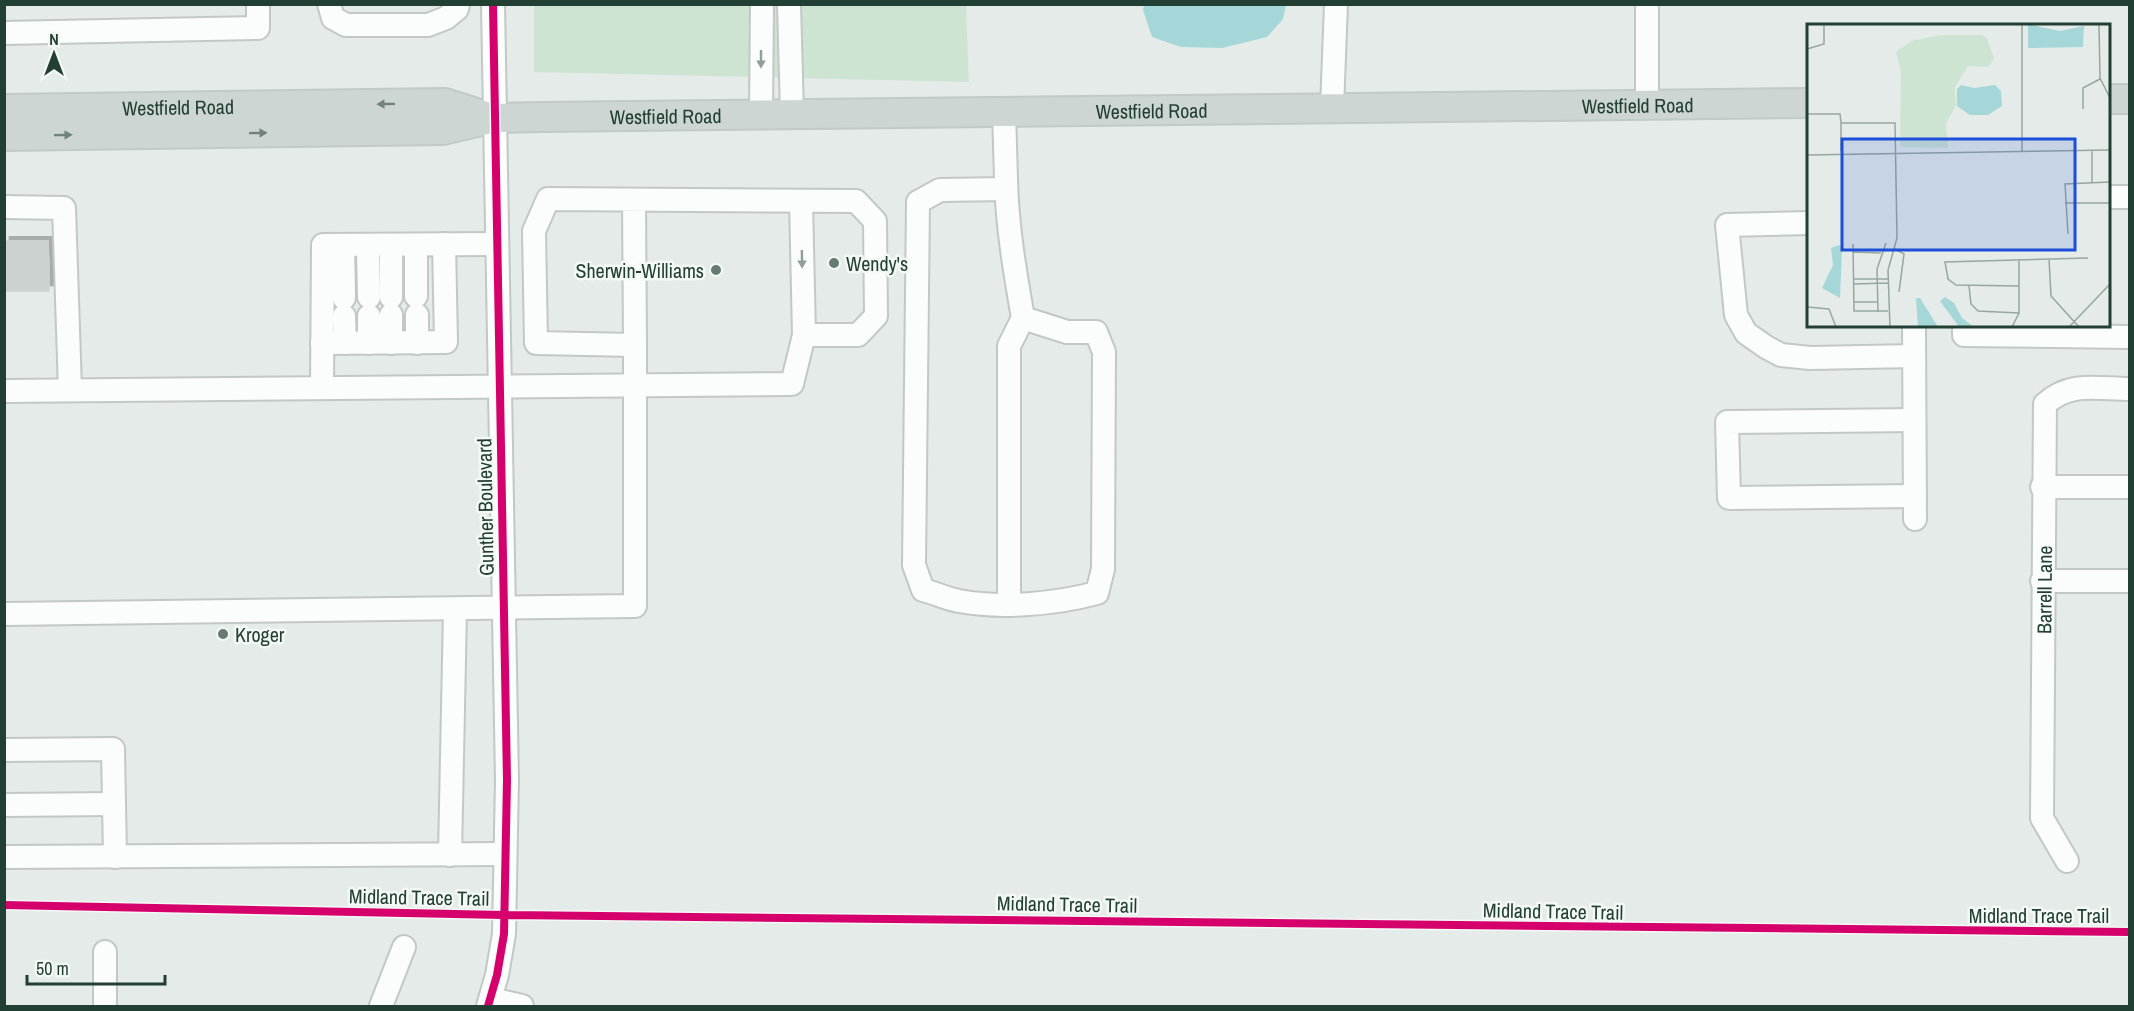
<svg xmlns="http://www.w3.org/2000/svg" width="2134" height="1011" font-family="'Archivo Narrow',sans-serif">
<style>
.green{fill:#cee4d3}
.water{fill:#a5d7d9}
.building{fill:#ccd2cf;stroke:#ced4d1;stroke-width:1.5;filter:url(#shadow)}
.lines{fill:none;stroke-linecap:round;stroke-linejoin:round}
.minor-casing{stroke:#c2c8c5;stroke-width:26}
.major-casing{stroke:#c1cac7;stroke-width:32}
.minor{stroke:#fbfcfc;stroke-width:22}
.major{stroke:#ced6d3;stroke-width:28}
.cycleway-casing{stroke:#f4f9f6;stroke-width:11}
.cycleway{stroke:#d6006c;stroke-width:8}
.oneway{fill:#8e9e98}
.oneway2{fill:#6f837c}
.poi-dot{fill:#667b73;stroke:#f4f9f6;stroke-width:2}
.labels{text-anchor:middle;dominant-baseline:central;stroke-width:5;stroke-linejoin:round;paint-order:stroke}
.street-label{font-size:20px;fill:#223f34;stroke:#f4f9f6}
.poi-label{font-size:20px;fill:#223f34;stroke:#f4f9f6;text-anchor:start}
.inset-road{fill:none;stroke:#97a6a0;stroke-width:1.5}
.view{fill:#1d4ed8;fill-opacity:0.15;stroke:#1d4ed8;stroke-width:3}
.inset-edge{fill:none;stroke:#223f34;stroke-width:3}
</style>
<defs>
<filter id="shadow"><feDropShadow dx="5.5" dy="-5.5" stdDeviation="0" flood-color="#0004"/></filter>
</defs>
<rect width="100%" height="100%" fill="#e5ebe8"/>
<path class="green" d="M534,5h432l3,77 -435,-10z"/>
<path class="water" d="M1144,5v-1l142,1 -3,14 -16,18 -45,11 -41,-1 -29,-10 -9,-27z"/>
<path class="building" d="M4,241h44l1,50h-45z"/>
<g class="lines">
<g class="minor-casing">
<g id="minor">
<path d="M329,4l4,14 13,7h82l18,-7 11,-9 1,-5"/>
<path d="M789,4l3,109"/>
<path d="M1647,4v100"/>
<path d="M4,33l254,-5v-24"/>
<path d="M1332,108l4,-104"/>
<path d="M1004,111l2,68c1,47 9,93 17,139l44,14h29l8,20 -1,217 -6,24c-42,11 -95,16 -138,8 -12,-2 -24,-8 -36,-11l-9,-25 4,-363 22,-12 66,-1"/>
<path d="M761,114l1,-110"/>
<path d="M2108,197h22"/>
<path d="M801,201l3,134"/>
<path d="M4,207l60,1 6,182"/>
<path d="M1808,223l-81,2 9,90 10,18 20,14 15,8 29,3 104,-2"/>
<path d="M343,245l1,53"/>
<path d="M368,245l1,52"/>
<path d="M391,245v52"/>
<path d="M416,245v51"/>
<path d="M391,315v28"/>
<path d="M417,315v28"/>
<path d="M344,316l1,27"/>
<path d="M369,316v27"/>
<path d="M1914,326l1,193"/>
<path d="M1964,326v9l166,2"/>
<path d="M322,343l124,-1 -2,-98"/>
<path d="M322,388l1,-143 173,-1"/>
<path d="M4,391l788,-7 12,-49h54l18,-19 -1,-95 -19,-20c-103,0 -206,-1 -308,-2l-14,32 2,112 99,2 -1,-145"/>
<path d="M1914,420l-187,2 2,76 186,-2"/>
<path d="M2042,487h88"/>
<path d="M2042,581h88"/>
<path d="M1009,603v-257l14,-28"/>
<path d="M4,614l631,-8v-261"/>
<path d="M4,750l109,-1 2,108"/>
<path d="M4,805l110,-1"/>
<path d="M450,855l5,-245"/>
<path d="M4,857l501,-3"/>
<path id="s1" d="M2067,861l-25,-43 3,-414c25,-23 52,-15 85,-15"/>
<path d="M105,952v54"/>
<path d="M491,999l31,7"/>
<path d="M381,1006l23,-59"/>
<path d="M488,1006l9,-31 7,-41 3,-154 -14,-776"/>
</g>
</g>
<g class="major-casing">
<g id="major">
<path d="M2108,99h22"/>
<path id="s2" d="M4,109l441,-6 47,15"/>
<path id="s3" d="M4,136l439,-6 51,-12 48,-1 1266,-14"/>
</g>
</g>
<use href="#minor" class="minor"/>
<use href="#major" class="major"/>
<g class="cycleway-casing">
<path id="cycleway" d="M4,905l500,10 1626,17
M488,1006l9,-31 7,-41 3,-154 -14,-776"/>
</g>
<use href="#cycleway" class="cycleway"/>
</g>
<defs><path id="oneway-solid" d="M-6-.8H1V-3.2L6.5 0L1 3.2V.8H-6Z" transform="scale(1.5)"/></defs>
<g class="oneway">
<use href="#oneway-solid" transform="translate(761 59) rotate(90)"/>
<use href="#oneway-solid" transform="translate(802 259) rotate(89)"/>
</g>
<g class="oneway2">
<use href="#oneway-solid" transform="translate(386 104) rotate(179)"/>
<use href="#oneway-solid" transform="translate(258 133) rotate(-1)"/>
<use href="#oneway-solid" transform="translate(63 135) rotate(-1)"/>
</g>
<g class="poi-dot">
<circle cx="834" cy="263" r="6"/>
<circle cx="716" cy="270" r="6"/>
<circle cx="223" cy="634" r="6"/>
</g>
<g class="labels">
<g class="street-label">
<text stroke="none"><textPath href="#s3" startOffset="1635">Westfield Road</textPath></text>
<text stroke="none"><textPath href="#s2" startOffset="174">Westfield Road</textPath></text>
<text stroke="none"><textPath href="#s3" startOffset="1149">Westfield Road</textPath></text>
<text stroke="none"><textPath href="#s3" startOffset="663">Westfield Road</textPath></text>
<text transform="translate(485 507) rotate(-91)">Gunther Boulevard</text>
<text stroke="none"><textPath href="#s1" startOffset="278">Barrell Lane</textPath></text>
<text transform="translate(419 897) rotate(1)">Midland Trace Trail</text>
<text transform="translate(1067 904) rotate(1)">Midland Trace Trail</text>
<text transform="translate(1553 911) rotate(1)">Midland Trace Trail</text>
<text x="2039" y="915">Midland Trace Trail</text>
</g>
<g class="poi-label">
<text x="846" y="263">Wendy's</text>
<text x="704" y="270" text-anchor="end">Sherwin-Williams</text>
<text x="235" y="634">Kroger</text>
</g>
</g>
<g transform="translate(1807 24)">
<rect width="303" height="303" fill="#e5ebe8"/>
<path d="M134,11h41l5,3 7,21 -6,8 -20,-1 -13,21 1,19 -10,17 2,25 -48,-1 1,-75 -5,-20 15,-11z" fill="#cee4d3"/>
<path d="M221,0l32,7 24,-5 -1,21 -55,1zM154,61l13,3 21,-3 6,6 1,15 -14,9h-18l-13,-9v-17zM32,221l3,3 -2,50 -18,-10 11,-23 -2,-17zM138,273l9,6 8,15 12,9h-15l-19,-26zM109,274h4l18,29h-20z" fill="#a5d7d9"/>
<path class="inset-road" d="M292,0l1,54 10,20M0,25l17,-5v-20M276,85v-21l17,-9M0,90h33l1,9M285,126v32M34,127v-28h54l2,115 -9,32 2,57M215,127v-127M0,131l303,-5M258,179h45M261,210l-3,-50 45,-2M46,220l1,67h34M88,225l9,5 -5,38M46,228l28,1M242,235l2,37 28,31M46,255h35M46,260l35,-1M162,262l2,18 7,7 41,2M212,262l-63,-1 -8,-6 -3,-17 143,-4M47,278h24M0,283l22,2 7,18M71,288l-1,-43 9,-26M205,303l7,-14v-54M262,303l41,-43"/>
<path class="view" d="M35,115h233v111h-233z"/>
<rect width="303" height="303" class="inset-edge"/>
</g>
<rect width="2134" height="1011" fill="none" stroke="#223f34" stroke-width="12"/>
<g transform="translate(54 54)" stroke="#f4f9f6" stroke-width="4.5" paint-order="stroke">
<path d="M0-4.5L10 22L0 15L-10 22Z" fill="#223f34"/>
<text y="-9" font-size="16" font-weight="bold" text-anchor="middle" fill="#223f34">N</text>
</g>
<path d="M27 975v9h138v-9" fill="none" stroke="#223f34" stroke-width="3"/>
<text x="36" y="975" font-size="18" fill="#223f34" stroke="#f4f9f6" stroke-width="4.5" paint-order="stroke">50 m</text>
</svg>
